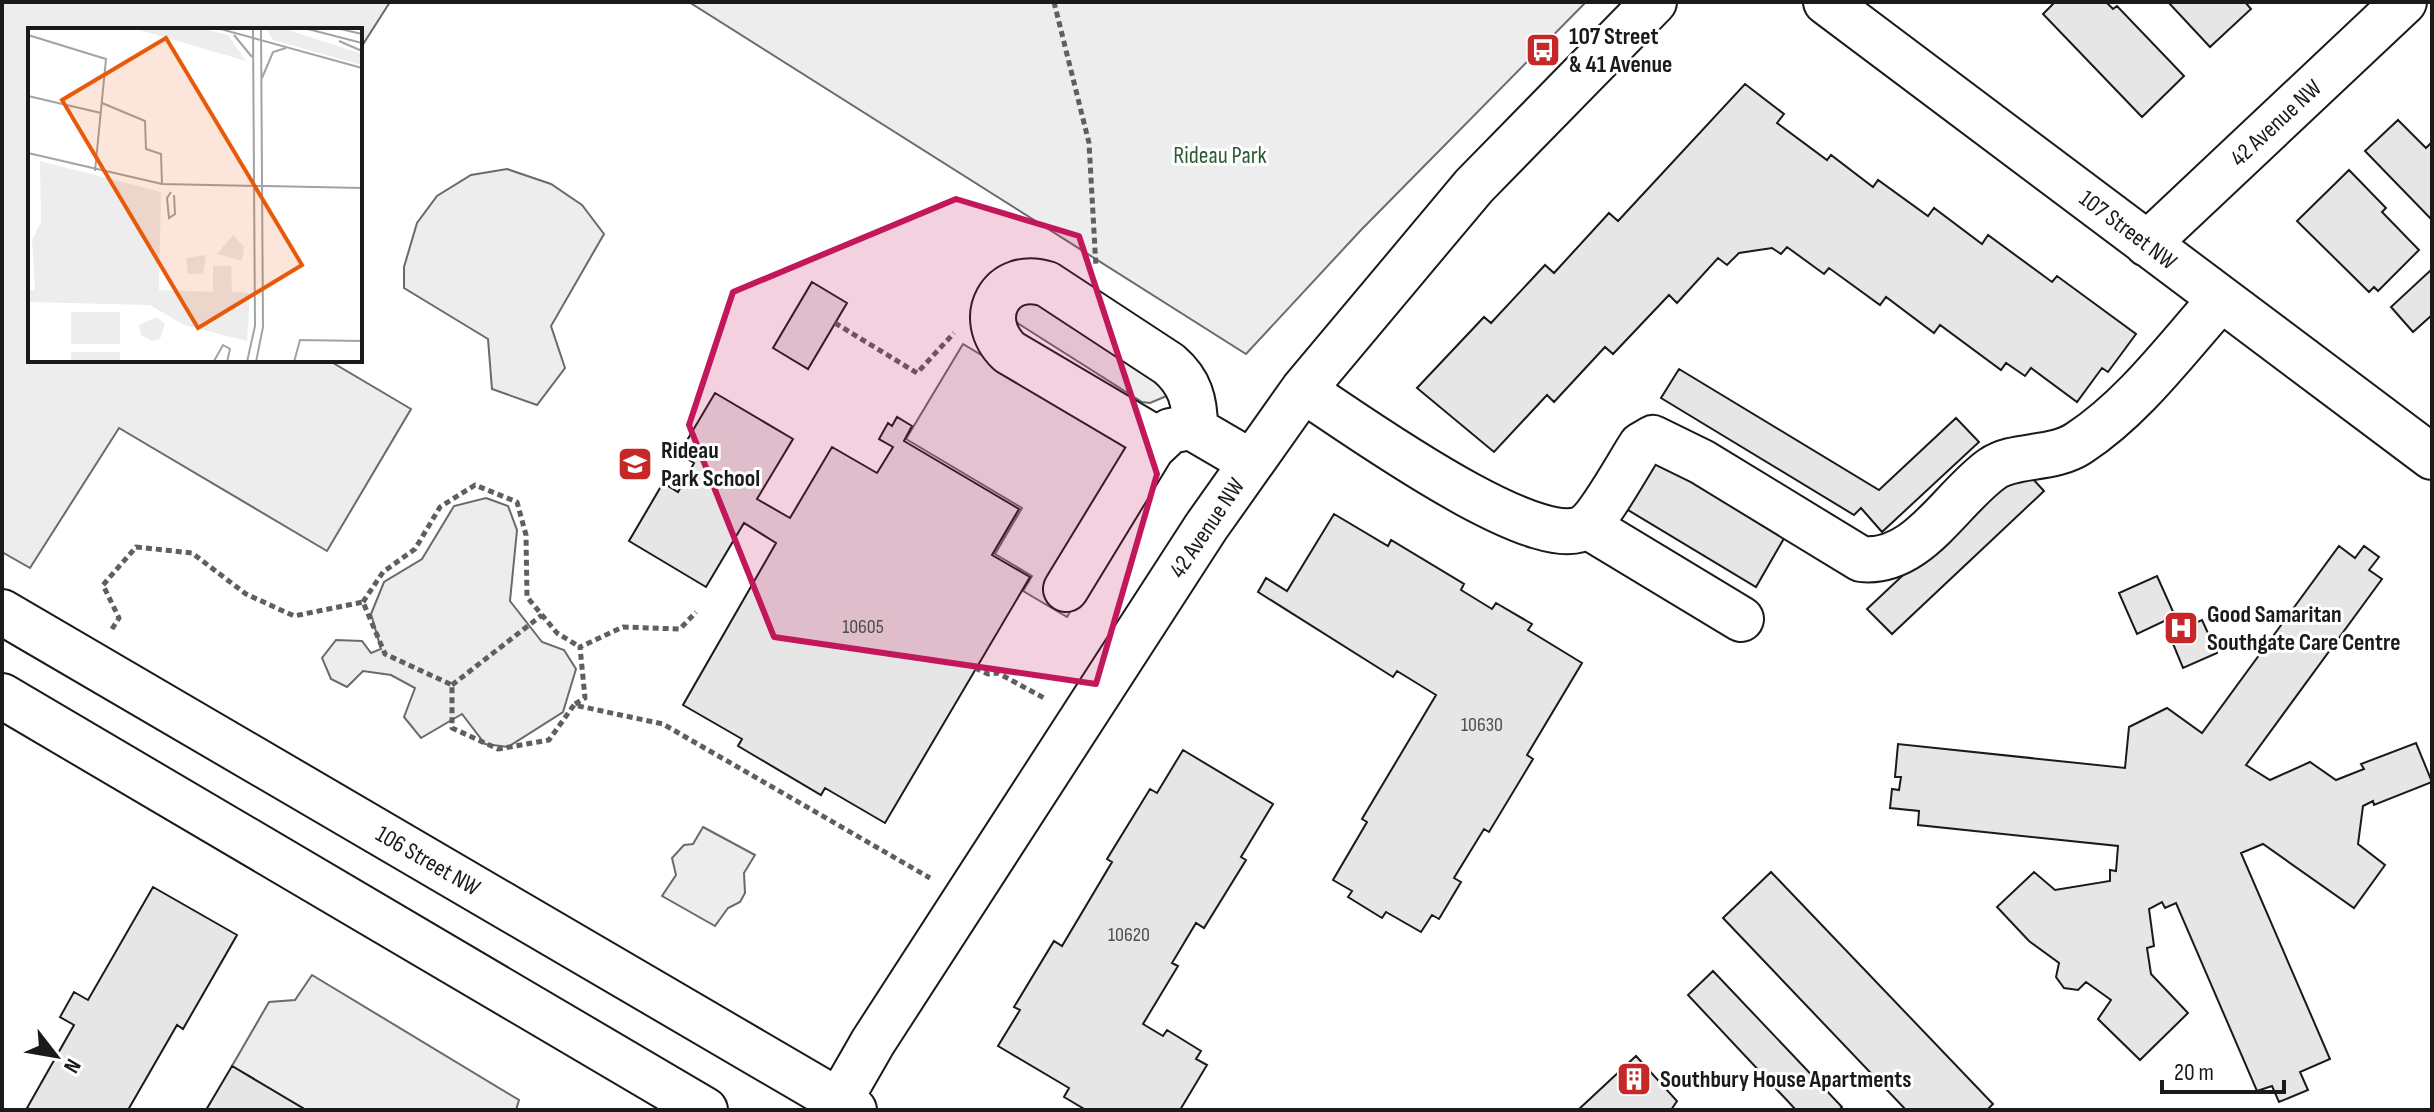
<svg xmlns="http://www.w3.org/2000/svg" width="2434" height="1112" font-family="'Sofia Sans Condensed',sans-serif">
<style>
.built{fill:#ededed;stroke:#6a6a6a;stroke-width:2}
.building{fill:#e6e6e6;stroke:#1a1a1a;stroke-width:2}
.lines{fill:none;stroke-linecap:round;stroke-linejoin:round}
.minor-casing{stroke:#1a1a1a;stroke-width:48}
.path{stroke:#5f5f5f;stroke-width:5;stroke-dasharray:6 4;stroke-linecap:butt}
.minor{stroke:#fff;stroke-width:44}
.marked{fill:#c2185b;fill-opacity:0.2;stroke:#c2185b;stroke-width:6;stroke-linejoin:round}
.labels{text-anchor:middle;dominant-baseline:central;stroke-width:6;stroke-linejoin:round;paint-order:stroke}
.number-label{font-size:20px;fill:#4d4d4d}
.poi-label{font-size:24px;font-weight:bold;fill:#1a1a1a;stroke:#fff;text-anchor:start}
.street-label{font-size:24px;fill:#1a1a1a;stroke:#fff}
.park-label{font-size:24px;fill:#2b5a34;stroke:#fff}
.inset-road{fill:none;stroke:#a3a3a3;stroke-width:2}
.view{fill:#e8590c;fill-opacity:0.15;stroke:#e8590c;stroke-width:4}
.inset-edge{fill:none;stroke:#1a1a1a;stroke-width:4}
</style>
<rect width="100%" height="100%" fill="#fff"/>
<path class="built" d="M2,2h388l-30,47v-19h-330v330h298l83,49 -84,142 -208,-123 -89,140 -28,-16z
M689,2h897l-225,228 -115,124z
M507,169l44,15 31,21 22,29 -53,92 14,42 -28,37 -45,-16 -4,-50 -84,-51v-21l13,-44 20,-27 34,-21z
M1031,294l117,73 21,28 -19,8 -8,-1 -123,-78 -6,-5 1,-13z
M963,344l197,118 -93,155 -44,-26 9,-15 -37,-22 27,-46 -116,-69z
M486,498l22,8 9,24 -7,71 32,41 22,8 12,19 -13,43 -55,35 -23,-3 -23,-30 -41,24 -17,-21 11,-29 -24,-13 -28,-4 -16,16 -16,-8 -9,-21 14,-18 26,1 9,12 10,-4 -10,-35 13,-32 38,-23 32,-53z
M703,827l52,28 -11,18 1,20 -5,9 -12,6 -13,18 -53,-30 14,-21 -4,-17 12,-13 9,-1z
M312,975l207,125 -3,10h-210l-74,-44 37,-64 26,-2z"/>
<path class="building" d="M2055,2h51l7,7 4,-3 67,70 -42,41 -99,-103z
M2168,2h77l6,7 -41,38z
M1745,84l39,30 -7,9 50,37 4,-5 42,32 5,-7 50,36 6,-8 48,36 6,-9 64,47 5,-6 79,58 -28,38 -6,-4 -25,34 -46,-34 -6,8 -19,-13 -5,7 -61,-45 -6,8 -48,-36 -6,8 -51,-37 -5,6 -37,-27 -6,7 -9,-6 -33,5 -12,12 -9,-7 -41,45 -8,-8 -56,59 -8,-7 -51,55 -7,-7 -53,57 -77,-64 67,-71 7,6 54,-58 9,8 55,-60 9,8z
M2398,120l28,28 6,-6v78l-67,-69z
M2349,170l37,38 -4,4 37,38 -41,41 -4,-4 -5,5 -72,-71z
M2432,269v46l-19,17 -22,-25z
M812,282l35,21 -39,66 -35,-21z
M1679,369l200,121 77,-72 23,24 -97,90 -21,-24 -7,7 -193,-117z
M715,393l78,46 -36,60 33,19 42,-71 45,26 16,-26 -14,-8 9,-16 4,3 5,-9 15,9 -8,15 115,68 -27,46 38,22 -145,246 -60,-35 -4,7 -83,-49 4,-7 -59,-34 93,-162 -32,-20 -38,64 -77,-46 34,-58 15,9 8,-14 8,-15 -15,-9z
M1653,445l137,83 -34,59 -138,-83z
M2020,465l24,26 -152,143 -25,-25z
M1334,514l54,32 3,-6 73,44 -3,6 31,19 4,-6 36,21 -4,6 54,33 -55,92 6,4 -44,73 -5,-3 -30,49 7,4 -22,37 -7,-4 -11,17 -35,-20 -4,6 -34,-21 4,-6 -19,-11 34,-58 -5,-3 74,-124 -39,-24 -4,6 -135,-85 8,-14 21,13z
M2339,546l16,12 9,-12 15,11 -10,13 13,9 -136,186 24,15 40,-18 26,18 28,-11 -3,-5 55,-21 16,39 -58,23 -1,-4 -10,5 -5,38 27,21 -31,43 -91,-64 -22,9 89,206 -30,13 8,18 -29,12 -7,-16 -15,5 -81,-188 -11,5 -3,-6 -13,7 5,37 -7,2 4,26 37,39 -48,47 -42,-41 13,-19 -25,-18 -8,8 -14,-2 -8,-11 3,-14 -30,-22 -32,-34 37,-35 21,18 55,-9v-11l6,1 2,-25 -200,-21 1,-14 -29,-3 2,-19 7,1 2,-13h-6l3,-33 227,24 4,-41 38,-19 35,25z
M2157,576l18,40 -38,18 -18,-41z
M2202,620l15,33 -34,15 -14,-34z
M1183,750l90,54 -32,53 5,3 -42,68 -8,-5 -24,40 6,3 -35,58 20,12 4,-6 34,21 -5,8 11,6 -27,45h-94l-22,-13 5,-9 -71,-42 22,-36 -6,-3 40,-66 8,5 50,-84 -5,-3 43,-70 7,4z
M1771,872l222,232 -6,6h-81l-183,-192z
M153,887l84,48 -54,94 -6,-4 -49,85h-97l-4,-2 47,-83 -14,-8 14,-25 14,8z
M1713,971l129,136 -3,3h-43l-108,-115z
M1636,1056l41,45 -6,9h-93z
M232,1066l74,44h-100z"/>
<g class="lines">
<g class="minor-casing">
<path id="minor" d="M1826,2l606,455
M2147,244l257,-242
M1303,390c45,29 239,170 283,136 15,-11 43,-63 55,-81l12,-7 49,24 159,97c57,6 89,-60 131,-90 23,-16 60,-8 87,-26 55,-36 98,-95 142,-144
M1158,440l-149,-88c-35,-34 -8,-83 38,-68l122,80c21,18 26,37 26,64
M1587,526l154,93
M1066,589l86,-141 18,-17 21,-4 60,35
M2,612l852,498
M2,696l703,414
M834,1110l39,-68 333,-515 97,-137 171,-204 180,-184"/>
</g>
<path class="path" d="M1054,2l35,141 7,124
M835,323l82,50 37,-40
M363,602l20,-30 32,-23 25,-42 35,-22 42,17 9,33 1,62 30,36 23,14
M112,629l7,-11 -16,-33 33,-38 56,6 54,41 48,22 69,-14 22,52 67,31v43l46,21 51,-9 25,-35 89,19 267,154
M975,668l13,6 10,-1 46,25
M452,685l90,-70
M575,704l10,-6 -5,-51 43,-20 57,2 16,-17"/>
<use href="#minor" class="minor"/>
</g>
<path class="marked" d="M956,199l123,37 78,238 -61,210 -322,-47 -85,-212 44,-133z"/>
<defs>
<g id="bus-square" transform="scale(1.8)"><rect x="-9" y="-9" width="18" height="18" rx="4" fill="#c62828" stroke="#fff"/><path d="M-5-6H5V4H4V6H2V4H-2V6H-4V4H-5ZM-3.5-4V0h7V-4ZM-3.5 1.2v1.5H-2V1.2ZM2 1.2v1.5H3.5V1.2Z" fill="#fff"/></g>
<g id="school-square" transform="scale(1.8)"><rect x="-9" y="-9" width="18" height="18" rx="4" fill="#c62828" stroke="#fff"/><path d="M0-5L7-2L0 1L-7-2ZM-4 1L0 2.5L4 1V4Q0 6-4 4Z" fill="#fff"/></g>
<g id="hospital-square" transform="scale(1.8)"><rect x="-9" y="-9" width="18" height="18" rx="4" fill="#c62828" stroke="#fff"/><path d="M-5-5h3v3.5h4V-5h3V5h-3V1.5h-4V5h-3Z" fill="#fff"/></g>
<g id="building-square" transform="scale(1.8)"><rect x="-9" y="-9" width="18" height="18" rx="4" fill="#c62828" stroke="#fff"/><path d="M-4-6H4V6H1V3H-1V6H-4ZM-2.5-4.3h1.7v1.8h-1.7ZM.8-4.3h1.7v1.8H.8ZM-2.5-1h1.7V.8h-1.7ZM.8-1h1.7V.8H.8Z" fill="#fff"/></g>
</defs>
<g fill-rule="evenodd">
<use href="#bus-square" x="1543" y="50"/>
<use href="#school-square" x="635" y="464"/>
<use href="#hospital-square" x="2181" y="628"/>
<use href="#building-square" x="1634" y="1079"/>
</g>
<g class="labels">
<g class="number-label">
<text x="863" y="627">10605</text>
<text x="1482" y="725">10630</text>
<text x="1129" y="935">10620</text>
</g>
<g class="poi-label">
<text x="1569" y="36">107 Street<tspan x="1569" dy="28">&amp; 41 Avenue</tspan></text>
<text x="661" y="450">Rideau<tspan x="661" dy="28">Park School</tspan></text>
<text x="2207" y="614">Good Samaritan<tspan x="2207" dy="28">Southgate Care Centre</tspan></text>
<text x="1660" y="1079">Southbury House Apartments</text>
</g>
<g class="street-label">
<text transform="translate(2276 123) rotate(-43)">42 Avenue NW</text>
<text transform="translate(2128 230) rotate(37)">107 Street NW</text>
<text transform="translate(1207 528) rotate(-56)">42 Avenue NW</text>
<text transform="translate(428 861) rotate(30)">106 Street NW</text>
</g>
<g class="park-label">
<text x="1220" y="155">Rideau Park</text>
</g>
</g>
<g transform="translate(28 28)">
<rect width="334" height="334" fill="#fff"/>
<path d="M105,0h67l28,7 18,26zM238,0h16l80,26v11l-89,-25zM12,133l121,31 -2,98 54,2v-26h18l1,26 18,1 -3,48 -63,-16 -34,-20 -122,-3v-12h7l-3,-50 9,-18zM205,207l11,12 -2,14 -25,-7zM178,227l-3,19h-15l-2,-16zM43,284h49v32h-49zM129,289l8,7 -5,15 -8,2 -11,-6 -2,-10zM43,324h49v10h-49z" fill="#ededed"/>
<path class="inset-road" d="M189,0l145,40M276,0l58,15M308,0l26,6M0,7l78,24 -11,112M206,7l18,22M311,13l23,10M234,50l11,-26 13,-4M0,68l73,17M74,75l43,18 1,28 15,5 1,30M0,125l134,31 200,4M143,164l-4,6 2,20 6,-4 -1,-19M186,333l9,-16 7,4 -3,13M219,334l8,-36 -2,-298M228,334l7,-35 -2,-299M266,334l6,-22 62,1"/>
<path class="view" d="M138,10l136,227 -104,63 -136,-228z"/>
<rect width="334" height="334" class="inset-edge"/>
</g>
<rect width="2434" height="1112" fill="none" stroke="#1a1a1a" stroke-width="8"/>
<g transform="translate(56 1056) rotate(121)" stroke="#ffffff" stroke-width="6" paint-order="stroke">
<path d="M0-6L14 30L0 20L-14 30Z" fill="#1a1a1a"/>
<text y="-12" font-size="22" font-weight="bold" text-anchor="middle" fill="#1a1a1a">N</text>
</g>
<path d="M2162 1080v12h122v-12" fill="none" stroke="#1a1a1a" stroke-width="4"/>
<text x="2174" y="1080" font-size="24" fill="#1a1a1a" stroke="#ffffff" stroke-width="6" paint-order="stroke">20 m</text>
</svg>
